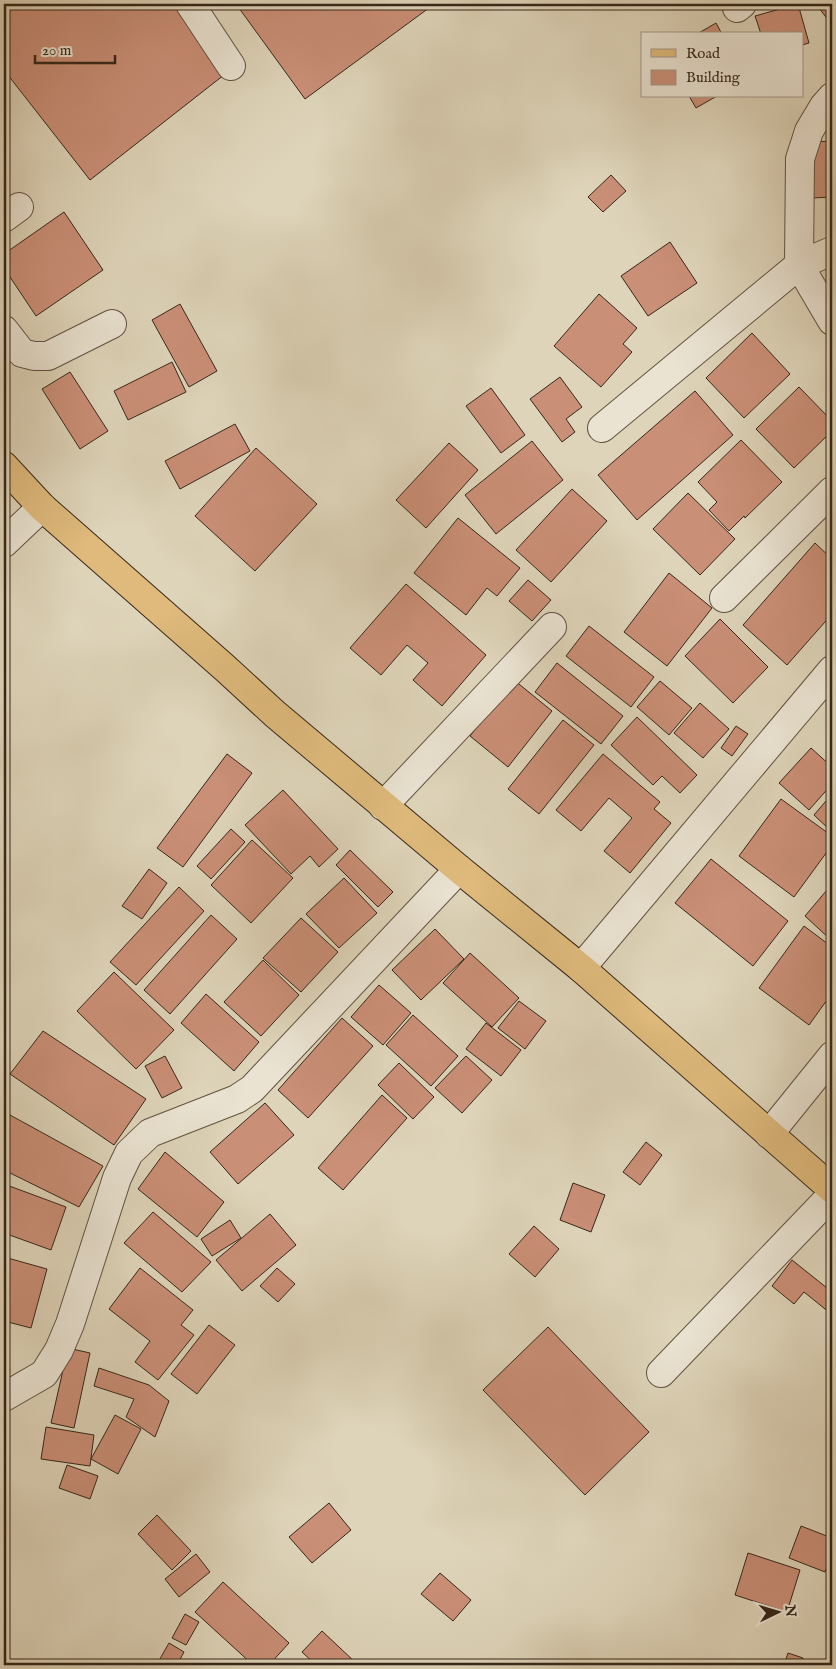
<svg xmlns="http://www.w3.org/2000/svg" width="836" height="1669" font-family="'IM FELL English',serif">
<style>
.building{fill:#ca8f77;stroke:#372719}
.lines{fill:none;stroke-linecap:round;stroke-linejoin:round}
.minor-casing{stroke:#615241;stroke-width:30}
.major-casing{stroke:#372719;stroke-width:30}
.minor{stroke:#eae3d2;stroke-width:28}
.major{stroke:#dfba7c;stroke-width:28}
</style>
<rect width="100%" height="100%" fill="#ded4b9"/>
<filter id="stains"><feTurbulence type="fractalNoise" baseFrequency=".004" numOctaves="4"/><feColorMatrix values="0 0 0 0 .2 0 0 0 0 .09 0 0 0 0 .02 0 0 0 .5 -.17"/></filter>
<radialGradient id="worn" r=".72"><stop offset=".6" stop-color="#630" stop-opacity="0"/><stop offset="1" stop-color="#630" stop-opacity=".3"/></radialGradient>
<path class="building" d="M4,4h172l53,67 -139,109 -86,-110z
M236,4h196l1,1 -128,94z
M798,4l11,39 -7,2v-11h-41l-6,-18z
M816,4h16v21z
M716,23l6,11h-25z
M689,96h28l-21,12z
M832,141v56l-19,1 -4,-56z
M611,175l15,16 -23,21 -15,-15z
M64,212l39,58 -67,46 -32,-48v-14z
M670,242l27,41 -49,33 -27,-40z
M599,294l38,34 -14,16 9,8 -31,35 -47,-41z
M180,304l37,67 -28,16 -37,-67z
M752,333l38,41 -46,44 -38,-40z
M172,362l14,30 -58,28 -14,-29z
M70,372l38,59 -28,18 -38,-60z
M560,377l22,30 -16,12 9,13 -13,10 -32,-43z
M799,387l33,34v10l-38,37 -38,-39z
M491,388l34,47 -24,18 -35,-47z
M695,391l38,44 -96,85 -39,-45z
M235,424l15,27 -70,38 -15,-28z
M741,440l41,42 -37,36 -1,-2 -15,15 -20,-21 8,-8 -19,-20z
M532,441l31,39 -67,54 -31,-39z
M449,443l29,27 -52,58 -30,-28z
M256,448l61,56 -62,67 -60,-55z
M572,489l35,32 -56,61 -35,-32z
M688,493l47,46 -35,36 -47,-46z
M458,518l62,50 -23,28 -10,-8 -21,27 -52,-42z
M815,543l17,16v55l-45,51 -44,-40z
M669,573l43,35 -45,58 -43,-34z
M528,580l23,20 -19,21 -23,-20z
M406,584l80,71 -44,51 -29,-26 15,-17 -21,-18 -26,30 -31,-27z
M720,619l48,48 -35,36 -48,-47z
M589,626l65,51 -23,30 -65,-51z
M557,663l66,53 -22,28 -66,-52z
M514,680l38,31 -44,56 -38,-31z
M660,681l32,27 -23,27 -32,-28z
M700,703l29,26 -26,29 -29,-25z
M637,717l60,58 -17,18 -18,-17 -9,9 -42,-40z
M563,720l31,25 -55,69 -31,-25z
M736,726l12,8 -16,22 -11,-8z
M811,748l21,19v17l-23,26 -30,-27z
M227,754l25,19 -69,94 -26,-19z
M603,754l57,48 -6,7 17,14 -41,50 -26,-22 28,-33 -23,-20 -28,33 -25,-21z
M283,790l55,59 -19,18 -9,-11 -19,18 -46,-49z
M832,794v38l-18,-17z
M781,799l51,37v9l-38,52 -55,-41z
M231,829l14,13 -34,37 -14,-13z
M252,840l41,38 -42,45 -40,-38z
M350,850l43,42 -15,15 -42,-42z
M711,859l77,62 -35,45 -78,-63z
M149,869l18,14 -25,36 -20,-13z
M344,878l33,35 -38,35 -33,-34z
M832,884v57l-27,-25z
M179,887l25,24 -68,74 -26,-23z
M211,915l26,24 -67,75 -26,-24z
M301,918l37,34 -37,40 -38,-34z
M804,926l28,21v46l-23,32 -50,-37z
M435,929l29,30 -43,41 -29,-30z
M470,953l49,45 -27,29 -49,-44z
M263,960l36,35 -38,41 -37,-34z
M114,972l60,58 -38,39 -59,-58z
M379,985l32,28 -28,32 -32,-28z
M206,994l53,48 -25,29 -53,-48z
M519,1001l27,20 -21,28 -27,-21z
M413,1015l45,41 -27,30 -45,-41z
M342,1018l31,28 -65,72 -30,-28z
M486,1023l35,27 -20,26 -35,-27z
M43,1031l103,68 -32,46 -104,-71z
M165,1056l17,32 -20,10 -17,-32z
M466,1056l26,24 -30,33 -27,-25z
M399,1063l35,34 -21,22 -35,-34z
M382,1095l25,23 -64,72 -25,-22z
M265,1103l29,32 -56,49 -28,-32z
M10,1115l93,51 -24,41 -75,-37v-45z
M646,1142l16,13 -22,30 -17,-13z
M165,1152l59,50 -27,35 -59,-48z
M573,1183l32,12 -14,37 -31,-12z
M4,1184l62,23 -15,43 -47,-17z
M153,1212l58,50 -29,30 -58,-49z
M270,1214l26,31 -54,46 -26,-31z
M230,1220l11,18 -29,18 -11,-17z
M534,1226l25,23 -24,28 -26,-23z
M4,1257l43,12 -16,59 -27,-7z
M792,1260l40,32v18l-2,3 -26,-21 -10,12 -22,-18z
M140,1268l53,42 -12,15 13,10 -36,45 -23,-18 15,-21 -41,-32z
M277,1268l18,16 -17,18 -18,-16z
M209,1325l26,20 -38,49 -26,-20z
M548,1327l101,105 -64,63 -102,-105z
M68,1348l22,5 -16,75 -23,-5z
M99,1368l50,17 20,16 -14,36 -29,-20 8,-18 -40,-13z
M115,1415l26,14 -23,45 -27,-15z
M46,1427l48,8 -4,31 -49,-7z
M67,1465l31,11 -8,23 -31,-11z
M329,1503l22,27 -39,33 -23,-26z
M157,1515l34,36 -19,19 -34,-36z
M801,1526l31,12v14l-7,20 -36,-14z
M748,1553l52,17 -13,42 -52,-17z
M196,1554l14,18 -31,25 -14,-18z
M440,1573l31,27 -18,21 -32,-27z
M223,1582l66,61 -20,22h-16l-58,-53z
M185,1614l14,8 -13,23 -14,-7z
M322,1631l34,32 -1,2h-39l-14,-13z
M169,1643l15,9 -7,13h-19l-1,-1z
M788,1653l15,5 -2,7h-17z"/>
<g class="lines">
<g class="minor-casing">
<path id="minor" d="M190,4l41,62
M737,8l5,-4
M832,97l-8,9 -15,25 -9,28 -1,106 33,56
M4,218l15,-11
M4,330l18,23 12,3h14l64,-32
M602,428l197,-163 33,-14
M4,543l38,-36
M724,598l108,-107
M383,806l169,-179
M581,968l251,-298
M769,1134l63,-78
M661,1373l171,-178
M4,1397l40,-23 15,-24 11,-26 47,-146 12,-25 21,-20 87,-34 15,-10 207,-220"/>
</g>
<g class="major-casing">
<path id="major" d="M4,466l38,41 183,161 50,46 184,155 122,99 251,221"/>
</g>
<use href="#minor" class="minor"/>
<use href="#major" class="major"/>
</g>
<rect width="836" height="1669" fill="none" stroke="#ded4b9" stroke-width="20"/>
<rect x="5" y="5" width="826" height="1659" fill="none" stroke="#372719" stroke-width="2.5"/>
<rect x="10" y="10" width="816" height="1649" fill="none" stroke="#372719"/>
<rect x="641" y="32" width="162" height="65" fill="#eae3d2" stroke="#a29888"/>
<rect x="651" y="49" width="25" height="8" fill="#dfba7c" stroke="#a29888"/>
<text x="686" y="58" font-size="15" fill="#372719">Road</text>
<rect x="651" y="70" width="25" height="15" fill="#ca8f77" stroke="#a29888"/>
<text x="686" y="82" font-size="15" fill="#372719">Building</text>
<g transform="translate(778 1612) rotate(85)" stroke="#eae3d2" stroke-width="4" paint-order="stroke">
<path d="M0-4L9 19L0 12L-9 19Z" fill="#372719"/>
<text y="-8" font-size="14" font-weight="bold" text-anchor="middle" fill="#372719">N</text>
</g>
<path d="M35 55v8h80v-8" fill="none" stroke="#372719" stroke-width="2.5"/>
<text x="42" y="55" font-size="15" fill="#372719" stroke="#eae3d2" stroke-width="4" paint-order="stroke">20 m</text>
<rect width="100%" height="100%" filter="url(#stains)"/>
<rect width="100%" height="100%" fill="url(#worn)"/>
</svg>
